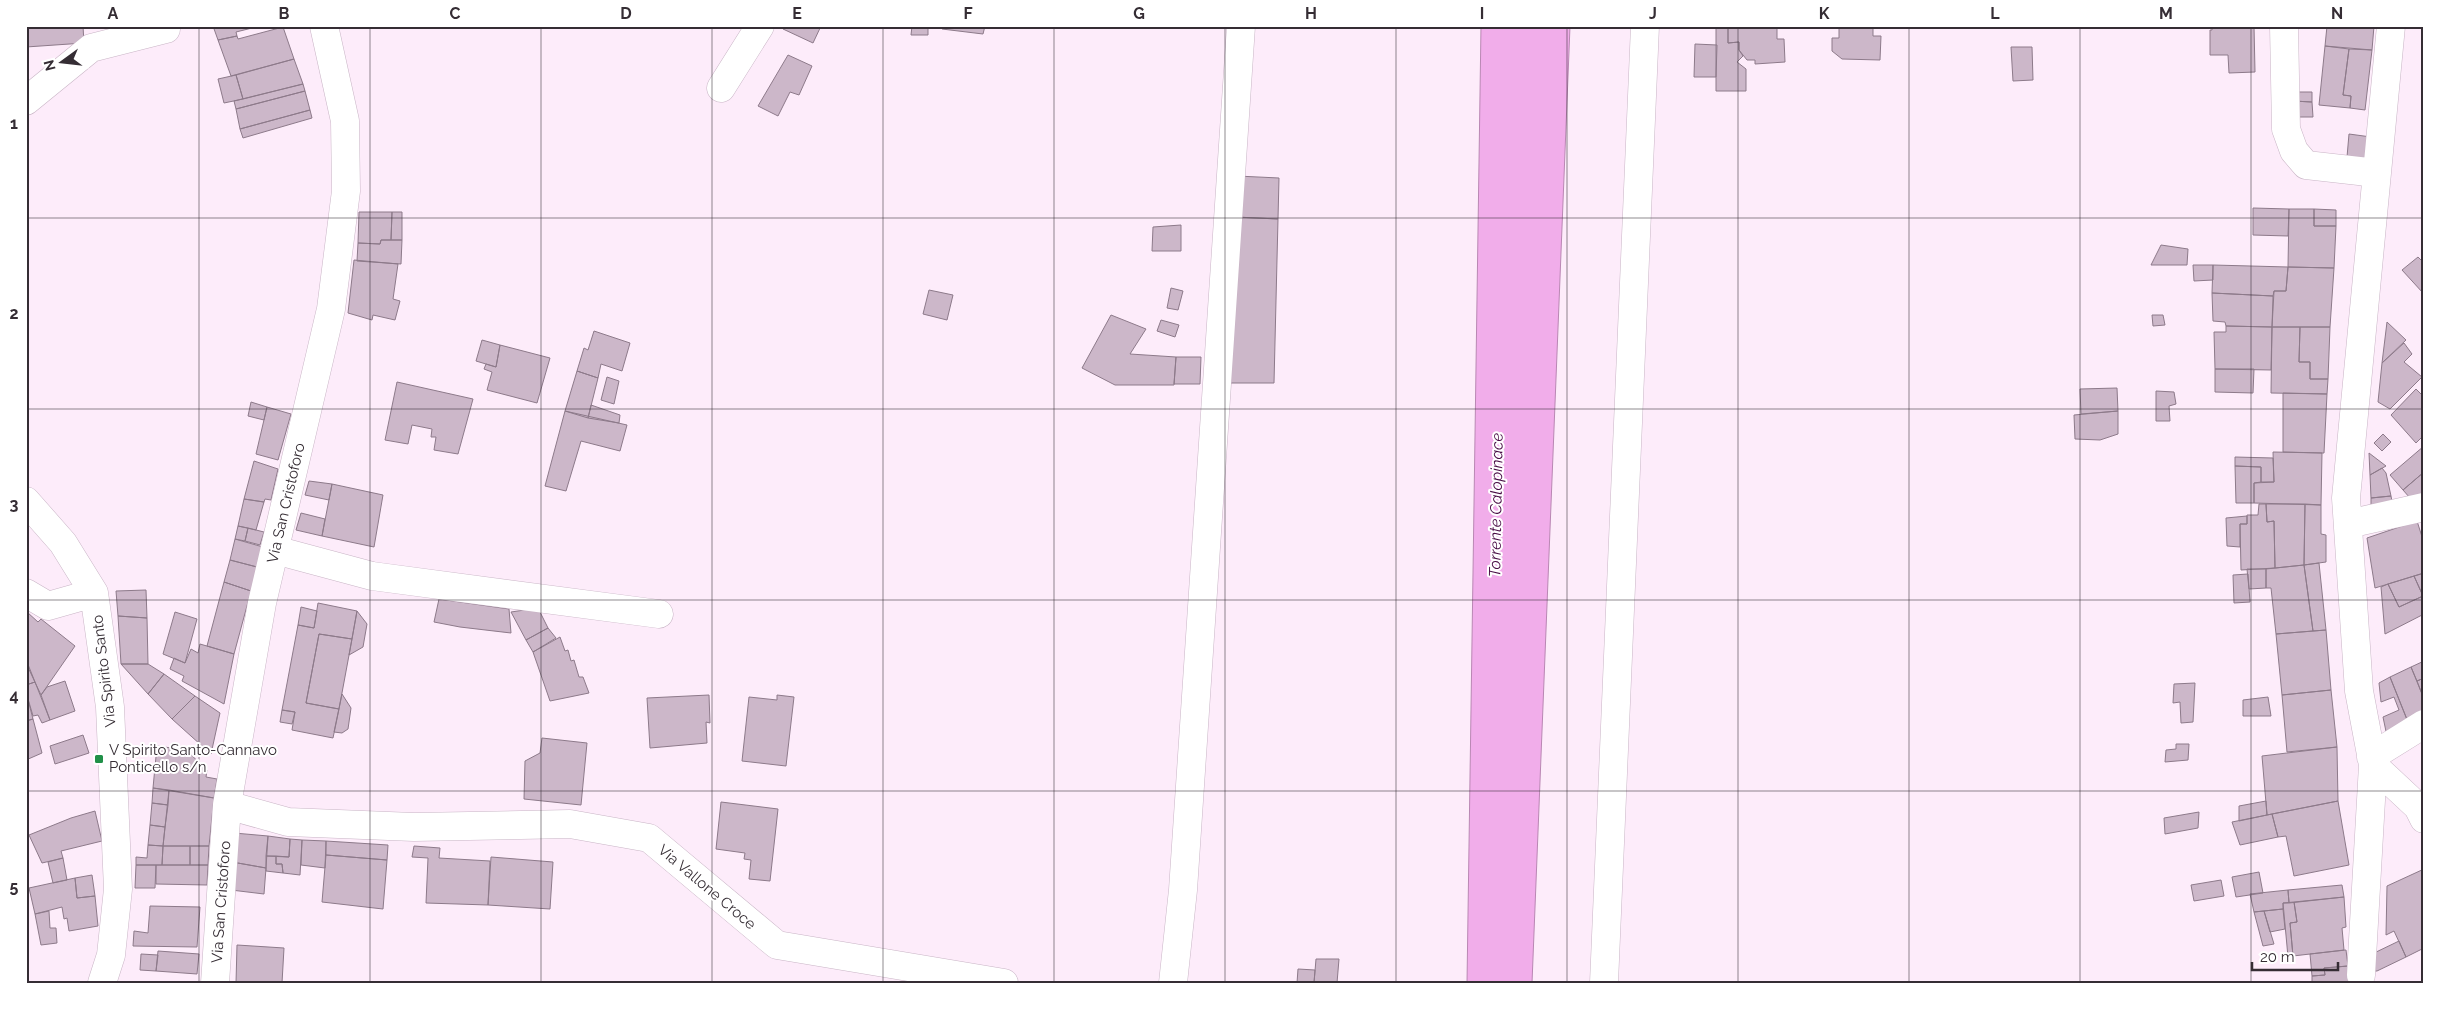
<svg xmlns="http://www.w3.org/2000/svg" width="2450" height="1009" font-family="Raleway,sans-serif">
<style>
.water{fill:#f1adea;stroke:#b987b3}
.building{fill:#ccb7c9;stroke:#8d7a8a}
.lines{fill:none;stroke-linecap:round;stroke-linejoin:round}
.minor-casing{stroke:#c9b5c6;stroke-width:29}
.minor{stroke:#fff;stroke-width:28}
.grid{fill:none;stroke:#352d34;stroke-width:1;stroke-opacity:0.55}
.poi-dot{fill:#209048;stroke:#fff;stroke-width:2}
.labels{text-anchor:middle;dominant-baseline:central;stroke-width:4;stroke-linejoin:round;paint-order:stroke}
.street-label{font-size:15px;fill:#352d34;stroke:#fff}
.poi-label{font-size:15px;fill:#352d34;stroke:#fff;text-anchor:start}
.water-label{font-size:16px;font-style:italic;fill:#480c45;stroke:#fff}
.neatline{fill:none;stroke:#352d34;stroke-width:2}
.grid-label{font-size:16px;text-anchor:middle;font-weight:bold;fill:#352d34}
</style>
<rect width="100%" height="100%" fill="#fdecfa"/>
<path class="water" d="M1481,26h89l-38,957h-65z"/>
<path class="building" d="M26,26h57l1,17 -58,4z
M213,26h47l-24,6 1,4 -19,4z
M784,26h37l-8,17 -30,-14z
M912,26h16v9h-17z
M943,26h42l-2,8 -41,-5z
M1716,26h12v17l11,-1v8l4,6 -6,6 9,7v22h-30z
M1728,26h49v13h7l1,23 -30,2v-4h-8l-8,-10v-8l-11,1z
M1839,26h34v10h8l-1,24 -38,-1 -10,-8v-13h7z
M2212,26h42l1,46 -26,1 -1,-18h-18v-25h2z
M2327,26h47l-2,24 -47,-4z
M283,27l11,32 -63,17 -13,-36 19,-4 1,3z
M1695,44l22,1 -1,32h-22z
M2325,46l24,3 -6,46 8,1 -1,12 -31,-3z
M2011,47h21l1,33 -20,1z
M2349,49l23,1 -7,60 -15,-2 1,-12 -8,-1z
M788,55l24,11 -13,29 -9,-3 -12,24 -20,-10z
M294,59l9,25 -60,15 -7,-24z
M236,75l7,24 -19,4 -6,-24z
M303,84l2,7 -69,18 -2,-8z
M305,91l5,19 -70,19 -4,-20z
M2294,92h18v10l-19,-1z
M2293,101l19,1 1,15h-15z
M310,110l2,8 -69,20 -3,-9z
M2349,134l22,3 -3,22 -21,-2z
M1237,176l42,2 -1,41 -42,-2z
M2253,208l36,1 -1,27 -35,-1z
M2289,209h25v17h22l-2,42 -46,-1z
M2314,209l22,1v16h-22z
M359,212h33l-1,28h-10l-1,4 -22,-1z
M392,212h10v28h-11z
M1234,217l44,2 -4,164h-44z
M1181,225v26h-29l1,-24z
M381,240h21l-1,24 -44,-3 1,-18 22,1z
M2161,245l27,4 -1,16h-36z
M2418,257l6,6 -1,30 -21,-23z
M354,260l44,4 -5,35 7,2 -5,19 -22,-5 -1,5 -24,-7z
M2193,265h20v15l-19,1z
M2213,265l75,2 -2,24h-12l-1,5 -61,-3z
M2288,267l46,1 -4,59h-58l2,-36h12z
M1171,288l12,3 -5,19 -11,-2z
M929,290l24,5 -6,25 -24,-6z
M2212,293l61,3 -1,31 -46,-1 -1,-4 -12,-1z
M1111,315l35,14 -16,25 46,3 -2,28h-59l-33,-17z
M2152,315h11l2,10 -12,1z
M1161,320l18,5 -4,12 -18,-6z
M2387,322l19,18 -24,23z
M2226,326l46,1 -1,43 -56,-1 -1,-37h12z
M2272,327h28l-1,35h11v17h18l-1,15 -56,-1z
M2300,327h30l-2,52h-18v-17h-11z
M594,331l36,12 -8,28 -21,-7 -3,14 -21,-7 7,-23 4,2z
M482,340l18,5 -4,22 -20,-6z
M2404,343l8,11 -8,8 18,15 -32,32 -12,-7 4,-39z
M500,345l50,13 -13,45 -50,-13 5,-18 -8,-3 2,-5 10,3z
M1176,357h25l-1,27h-26z
M2215,369h39l-1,24 -38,-1z
M577,371l21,7 -10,40 -23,-7z
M607,377l12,4 -5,23 -13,-4z
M397,382l76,17 -15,55 -24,-4 2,-13h-5l1,-8 -20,-4 -4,19 -23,-4z
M2117,388l1,23 -37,3 -1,-25z
M2416,389l8,8v38l-8,8 -25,-28z
M2156,391l18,1 2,12 -7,2 1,15h-14z
M2283,393l44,1 -3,59 -41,-1z
M251,402l16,5 -3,13 -16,-4z
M591,405l29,10 -1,8 -31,-5z
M267,407l24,7 -13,46 -22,-6z
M565,411l62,14 -7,26 -39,-10 -15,50 -21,-5z
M2118,411v23l-18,6 -25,-1 -1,-24z
M2383,434l8,8 -9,9 -8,-8z
M2424,446v26l-21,18 -13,-15z
M2273,452l49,1 -1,52 -67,-2v-20l20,-1z
M2369,453l17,13 -16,9z
M2235,457l38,1 1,24h-13v-15l-26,-1z
M254,461l24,8 -7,31 -6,-1 -1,3 -20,-3z
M2235,466l26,1v15l-7,1v20h-18z
M2382,468l4,5 5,23 -20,2 -1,-23z
M2424,472v28l-7,6 -14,-16z
M309,481l23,3 -3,16 -24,-5z
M332,484l51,11 -9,52 -52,-11z
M2391,496l2,11h-22v-9z
M244,499l20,3 -8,28 -18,-4z
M2259,504h7l1,18 7,-1 1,47 -34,2 -1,-46h7v-9h11z
M2266,504h39l-1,61 -29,3 -1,-47 -7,1z
M2305,504l16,1v29l5,1v27l-22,3z
M301,513l24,6 -3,17 -26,-6z
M2247,516v8h-7v23l-13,-1 -1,-28z
M2417,521l7,22v30l-49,15 -8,-50z
M238,526l10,2 -3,13 -10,-2z
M248,528l16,4 -4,13 -15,-4z
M235,539l28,8 -6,20 -27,-7z
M230,560l27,7 -6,24 -27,-9z
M2319,563l7,67 -13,1 -9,-66z
M2304,565l9,66 -37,3 -5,-46h-5v-19z
M2247,569h19v19l-17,1z
M2424,573v41l-39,20 -4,-47 7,-3 11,23 24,-11 -9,-20z
M2248,574l2,28 -16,1 -1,-28z
M2414,576l9,20 -24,11 -11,-23z
M224,582l27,9 -17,63 -27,-8z
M146,590l1,28 -29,-2 -2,-25z
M439,599l70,10 2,24 -51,-6 -26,-5z
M318,603l39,8 -5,28 -33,-5 -13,69 33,6 -6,29 -41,-8 3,-18 -13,-2 16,-85 16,3z
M301,607l16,4 -3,17 -16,-3z
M538,608l10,20 -22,12 -15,-28z
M357,611l10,13 -4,23 -14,8z
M27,612l11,10 3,-3 34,27 -34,49 -15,-32z
M175,612l22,7 -12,44 -22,-9z
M118,616l29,2 1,46h-27z
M548,628l8,10 -23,14 -7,-12z
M2326,630l5,60 -49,5 -6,-61z
M319,634l33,5 -13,70 -33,-6z
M560,637l5,14 3,-1 3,11 3,-1 5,17h4l6,16 -39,8 -17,-49z
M200,644l34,10 -10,50 -42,-23 2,-5 -14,-7 4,-11 11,5 6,-14 7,4z
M2424,661v17l-7,3 -6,-14z
M27,662l8,20 -9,3v-22z
M121,664h27l16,10 -16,20z
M2411,667l13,32v20l-14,8 -20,-50z
M164,674l31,22 -23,23 -24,-25z
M2390,677l20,50 -22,14 -5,-24 16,-7 -5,-13 -13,5 -2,-19z
M2424,678v21l-7,-18z
M65,681l10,30 -25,9 -9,-25 6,-8z
M35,682l15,38 -8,3 -4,-8 -5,1 -7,-24v-7z
M2195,683l-2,39 -12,1 -1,-21 -7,1 1,-19z
M2331,690l6,57 -50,5 -5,-57z
M26,692l7,27 -7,2z
M342,694l9,14 -3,21 -6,4 -8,-1z
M709,695l1,28 -4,-1 1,21 -57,5 -3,-50z
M777,695l17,2 -8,69 -44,-5 7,-64 28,3z
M195,696l25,17 -9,41 -39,-35z
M2268,697l3,19h-28v-16z
M282,710l13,2 -3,12 -12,-2z
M33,719l9,34 -16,7v-39z
M83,735l6,18 -34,11 -5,-18z
M542,738l45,5 -6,62 -57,-6 1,-38 15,-8z
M2176,744h13l-1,16 -23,2 1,-12 10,-1z
M157,746l29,4 21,20 -1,7 11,2 -3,19 -61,-10z
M2337,747l1,54 -71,14 -5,-59z
M153,788l16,2 -1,15 -16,-2z
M169,790l45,8 -5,48h-46z
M2266,801l1,14 -28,6v-15z
M2338,801l11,64 -55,11 -8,-40 -8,1 -6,-23z
M721,802l57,7 -8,72 -21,-2 2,-19 -7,-1 1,-6 -29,-4z
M152,803l16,2 -3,22 -15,-2z
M95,811l7,30 -41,10 2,7 -21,5 -13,-28 42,-17z
M2199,812l-1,16 -33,6 -1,-16z
M2272,814l6,23 -38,8 -8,-23z
M150,825l15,2 -2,19 -15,-1z
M234,833l34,3 -2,32 -34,-6z
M268,836l22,3 -1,18 -23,-1z
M290,839l12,1 -2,35 -17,-2 -1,-9h-6v-8l13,1z
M302,840l24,1 -1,27 -24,-3z
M326,841l62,4 -1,15 -61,-5z
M148,845l15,1 -1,19h-26v-8l11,1z
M163,846h27v19h-28z
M190,846h19l-1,19h-18z
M414,846l26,2 -1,10 51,3 -2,44 -62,-2 2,-45 -16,-1z
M326,855l61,5 -4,49 -61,-7z
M266,856h10v8h6l1,9 -17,-2z
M491,857l62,5 -3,47 -62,-4z
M63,858l4,22 -14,3 -5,-21z
M232,862l34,6 -2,26 -33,-4z
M136,865h20l-1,23h-20z
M156,865h52l-1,20 -51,-1z
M2424,869v79l-18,9 -12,-26 -8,4 1,-49z
M2259,872l4,21 -27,4 -4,-20z
M92,875l3,21 -18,2 -2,-20z
M75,878l2,20 18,-2 3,30 -29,5 -2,-13 -3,1 -2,-12 -27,7 -6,-26z
M2221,880l3,16 -30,5 -3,-16z
M2342,885l2,12 -55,6 -1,-13z
M2288,890l1,13h-6v6l-29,3 -4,-18z
M2344,897l2,30 -4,1 2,22 -51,6 -3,-33 7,-1 -3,-20z
M2294,902l3,20 -7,1 3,33 -5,1 -5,-54z
M150,906l50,1 -3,40 -64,-1 1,-15 14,2z
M2283,909l2,20 -15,3 -6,-21z
M49,911l1,17h6l1,15 -16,2 -6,-31z
M2264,911l10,33 -11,2 -9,-34z
M2399,941l7,16 -29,14h-4l-3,-16z
M237,945l47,3 -2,35h-46z
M2346,950l2,16 -24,2 1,7 -13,1 -2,-22z
M158,951l41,3 -2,20 -41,-3z
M141,954l17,1 -2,16 -16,-1z
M1316,959h23l-2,24h-23z
M2348,966l2,17h-38v-7l13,-1 -1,-7z
M1298,969l17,1 -1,13h-17z"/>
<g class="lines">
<g class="minor-casing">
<path id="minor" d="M2284,26l2,103 8,22 12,14 71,8
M721,88l39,-62
M26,101l65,-53 75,-19
M26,501l37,42 31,50 16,114 8,182 -7,66 -9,28
M2348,524l76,-17
M275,550l97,26 287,38
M26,593l22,13 46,-13
M2371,757l53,-33
M2373,765l45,42 6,12
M227,805l61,17 126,5 156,-3 79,14 128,107 227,38
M2361,975l12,-210 -14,-74 -13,-193 45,-472
M215,983l12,-178 35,-202 69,-294 15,-118 -1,-70 -21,-95
M1173,983l10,-93 58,-864
M1604,983l41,-957"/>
</g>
<use href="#minor" class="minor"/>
</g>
<path class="grid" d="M199,26v957M370,26v957M541,26v957M712,26v957M883,26v957M1054,26v957M1225,26v957M1396,26v957M1567,26v957M1738,26v957M1909,26v957M2080,26v957M2251,26v957M26,218h2398M26,409h2398M26,600h2398M26,791h2398"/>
<rect class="poi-dot" x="94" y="754" width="10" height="10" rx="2.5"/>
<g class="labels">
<g class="street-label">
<text transform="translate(286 503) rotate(-77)">Via San Cristoforo</text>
<text transform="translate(104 671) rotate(-97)">Via Spirito Santo</text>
<text transform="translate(707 887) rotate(40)">Via Vallone Croce</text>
<text transform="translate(221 902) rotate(-86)">Via San Cristoforo</text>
</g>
<g class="poi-label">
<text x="109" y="750">V Spirito Santo-Cannavo<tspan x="109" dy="17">Ponticello s/n</tspan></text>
</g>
<g class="water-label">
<text transform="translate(1496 505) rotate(-89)">Torrente Calopinace</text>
</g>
</g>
<rect width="2450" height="1009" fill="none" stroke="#ffffff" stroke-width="55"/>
<g transform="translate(62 62) rotate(255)" stroke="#ffffff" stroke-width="4" paint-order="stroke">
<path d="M0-4L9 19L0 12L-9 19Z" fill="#352d34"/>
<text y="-8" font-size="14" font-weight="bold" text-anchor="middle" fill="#352d34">N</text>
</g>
<path d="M2252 962v8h86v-8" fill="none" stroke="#352d34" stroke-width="2.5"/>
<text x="2260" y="962" font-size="15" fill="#352d34" stroke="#ffffff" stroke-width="4" paint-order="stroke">20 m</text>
<rect x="28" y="28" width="2394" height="954" class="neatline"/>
<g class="grid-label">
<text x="113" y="19">A</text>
<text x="284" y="19">B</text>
<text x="455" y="19">C</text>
<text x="626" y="19">D</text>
<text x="797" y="19">E</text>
<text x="968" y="19">F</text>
<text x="1139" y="19">G</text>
<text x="1311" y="19">H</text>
<text x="1482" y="19">I</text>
<text x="1653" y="19">J</text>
<text x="1824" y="19">K</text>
<text x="1995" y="19">L</text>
<text x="2166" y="19">M</text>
<text x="2337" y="19">N</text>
<text x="14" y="129">1</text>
<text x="14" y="319">2</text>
<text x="14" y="510">3</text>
<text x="14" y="701">4</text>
<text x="14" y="892">5</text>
</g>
</svg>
